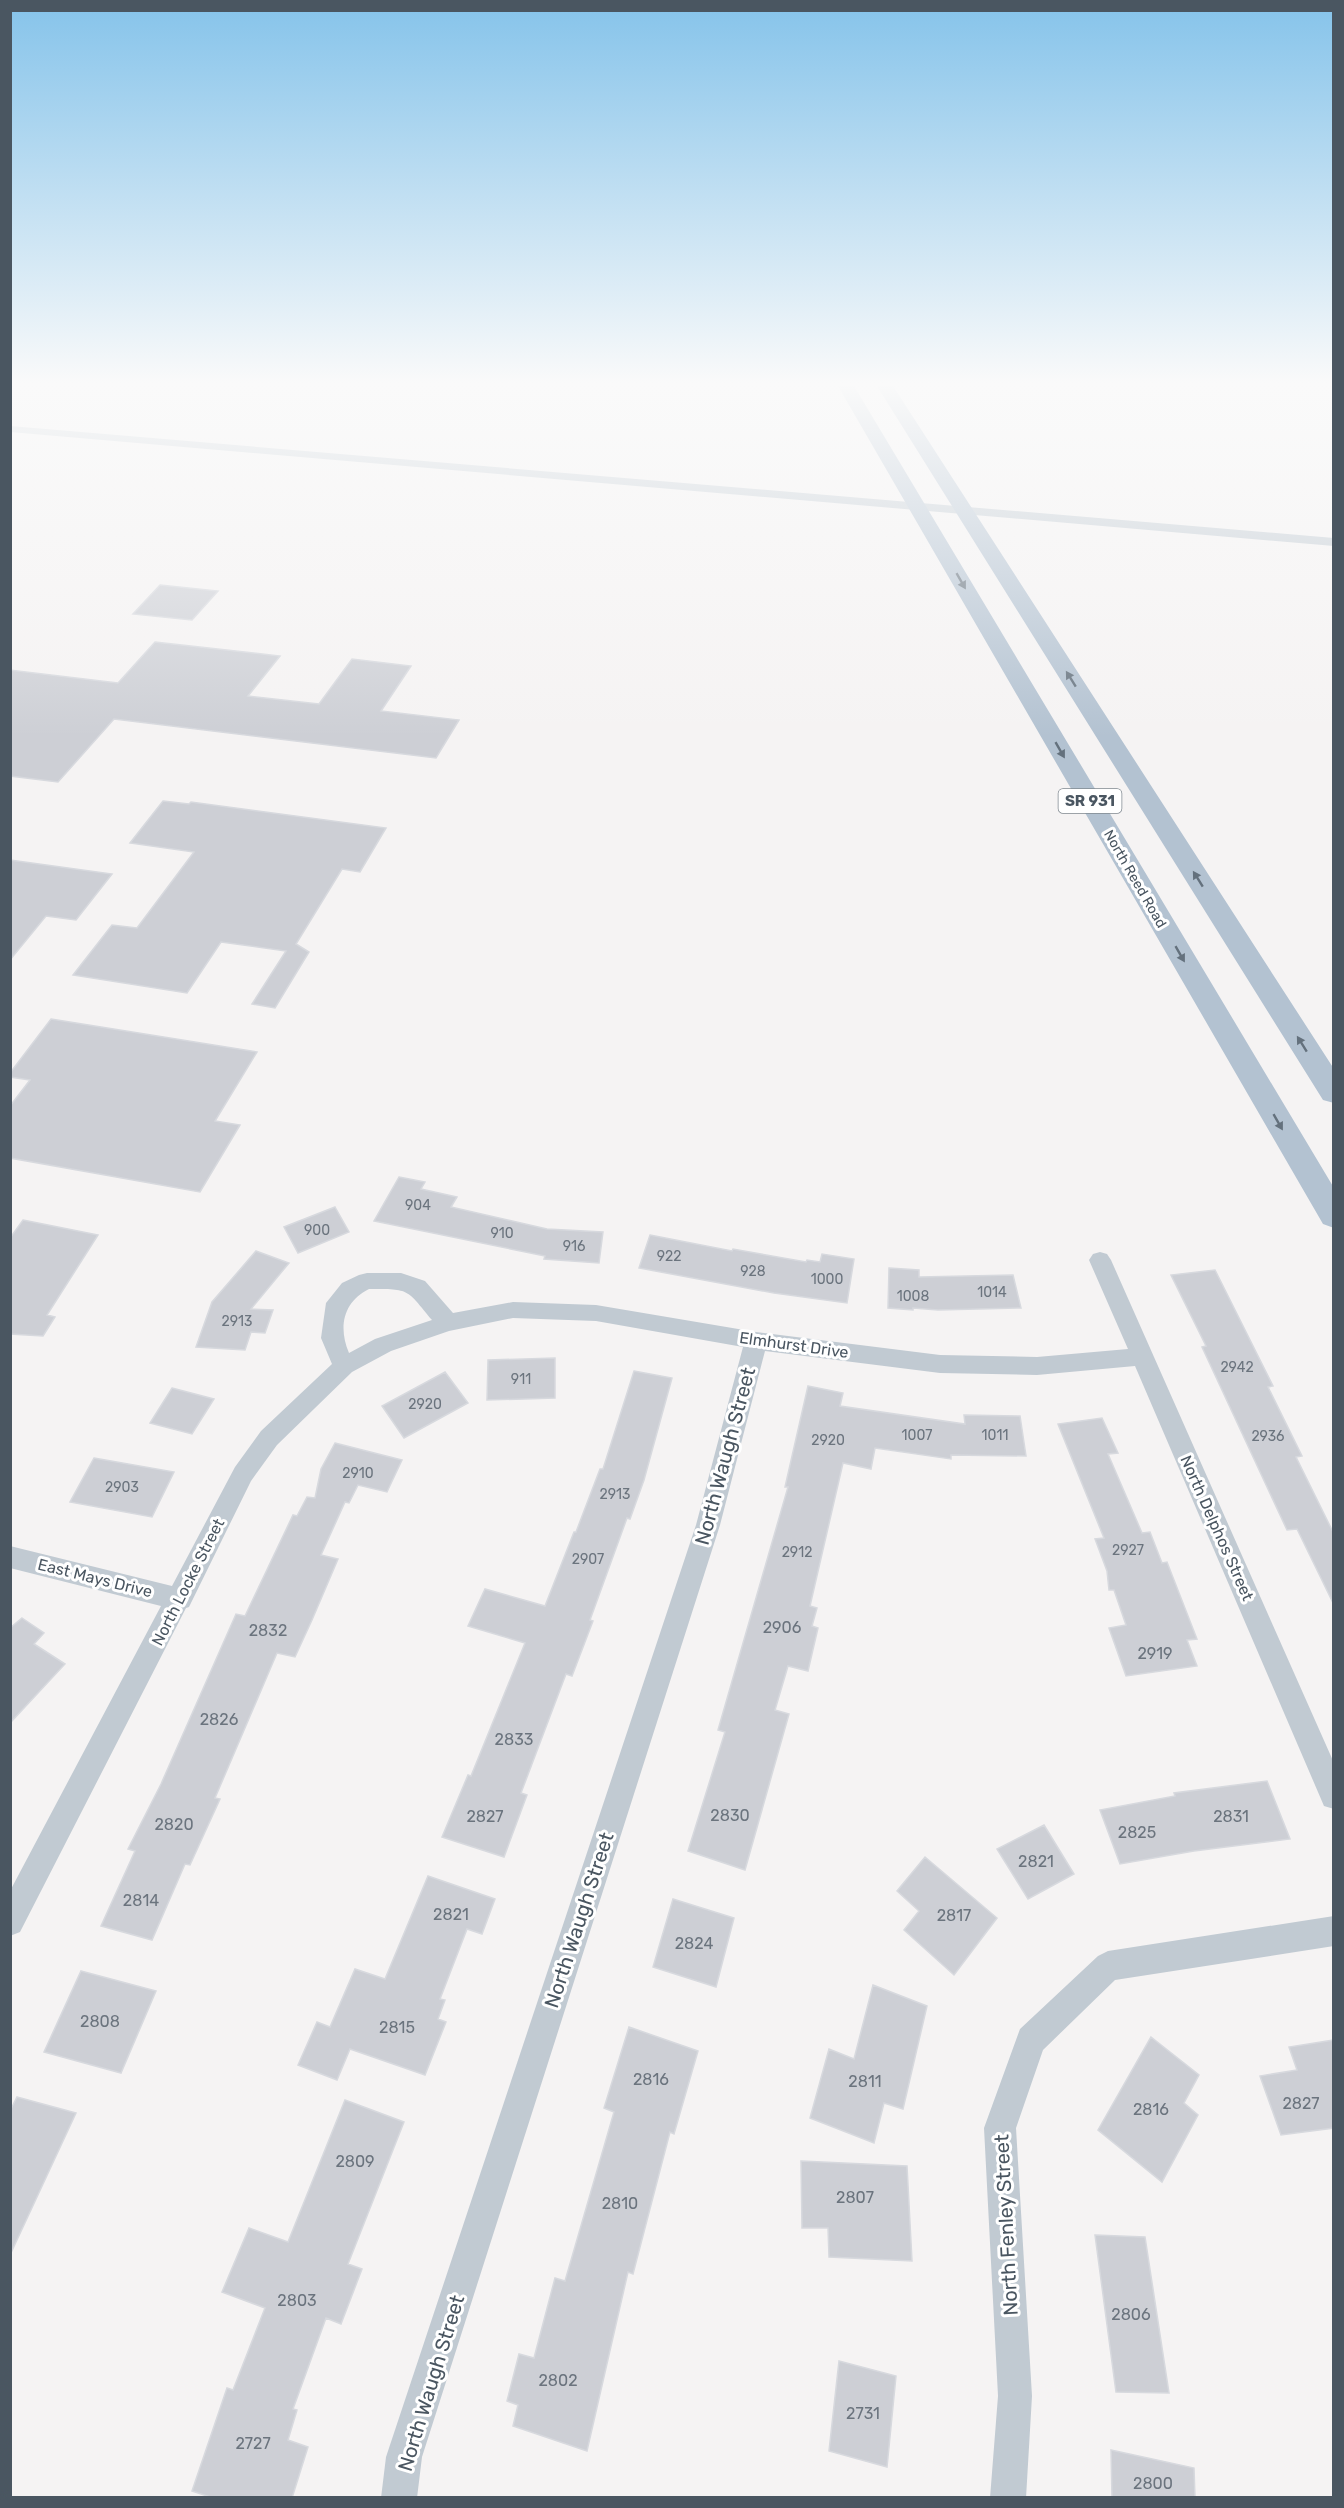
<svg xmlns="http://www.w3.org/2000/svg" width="1344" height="2508" font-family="Rubik,sans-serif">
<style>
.building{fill:#cdcfd5;stroke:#d7d9de;stroke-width:1.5}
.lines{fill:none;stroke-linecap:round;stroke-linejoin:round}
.street{fill:#c1cad2;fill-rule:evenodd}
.primary{fill:#b3c2d1;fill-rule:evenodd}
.oneway{fill:#64717d}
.labels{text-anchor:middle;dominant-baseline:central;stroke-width:6;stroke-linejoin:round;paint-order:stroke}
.far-street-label{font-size:14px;fill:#4a5661;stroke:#fff}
.number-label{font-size:14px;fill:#6b747e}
.shield{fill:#fff;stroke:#808990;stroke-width:1.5}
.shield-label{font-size:15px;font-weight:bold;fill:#4a5661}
.street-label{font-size:16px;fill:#4a5661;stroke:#fff}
.near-number-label{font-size:16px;fill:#6b747e}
.near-street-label{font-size:20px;fill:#4a5661;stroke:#fff}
</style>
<rect width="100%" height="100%" fill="#f5f3f3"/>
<path class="building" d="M160,585l58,6 -26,29 -59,-6z
M155,642l125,14 -32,40 71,8 33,-45 59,7 -30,45 78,9 -23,38 -322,-39 -56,63 -48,-6v-106l108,13z
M163,801l26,3 2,-2 195,26 -26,44 -18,-3 -46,75 13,8 -34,56 -23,-4 34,-53 -65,-9 -34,51 -114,-18 39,-50 25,3 57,-76 -64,-9z
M10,860l102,14 -36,46 -30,-4 -36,44z
M51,1019l206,33 -42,69 25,4 -40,67 -190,-34v-52l20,-26 -20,-3v-4z
M399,1177l26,5 -4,7 36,8 -6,10 96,22 56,3 -4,31 -55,-4 1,-3 -171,-35z
M335,1207l14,25 -51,21 -14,-26z
M23,1220l75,15 -51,80 8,2 -12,19 -33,-2v-96z
M650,1235l82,16 1,-2 73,13 1,-2 13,2 2,-8 32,5 -7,44 -73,-10 -135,-25z
M256,1251l33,12 -38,46 22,1 -8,23 -14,-1 -6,18 -49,-3 16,-45z
M889,1268l30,2v7l94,-2 8,33 -83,2 -25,-2v2l-25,-2z
M1215,1270l58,116 -5,1 34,69 -6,1 38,77v71l-37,-76 -10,1 -85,-183 4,-1 -35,-71z
M555,1358v40l-68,2 1,-40z
M634,1371l38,7 -28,102 -14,39 -3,-1 -37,102 3,1 -21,55 -6,-2 -45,119 6,2 -23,62 -62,-20 26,-62 3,1 54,-133 -57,-17 17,-37 60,17 29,-74h2l24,-63h3z
M445,1372l23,31 -64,35 -22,-32z
M808,1386l35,7 -3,13 125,18 -1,-9 56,1 6,40 -75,-1v4l-76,-11 -4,21 -28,-6 -33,143 7,2 -5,18 6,2 -10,43 -20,-5 -13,44 14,4 -44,156 -57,-19 37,-119 -7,-2 70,-243h-3z
M172,1388l42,11 -22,35 -42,-11z
M1102,1418l16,35 -10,1 34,79 8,-1 12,31 5,-1 30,77 -10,1 10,26 -71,10 -17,-48 17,-3 -12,-35h-5l-2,-19 -12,-32 9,-1 -46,-114z
M335,1443l67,17 -15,32 -29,-7 -9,18 -4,-1 -24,53 17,4 -26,61 -17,37 -18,-4 -62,145 5,1 -30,66 -5,-1 -33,76 -51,-14 34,-75 -7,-2 33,-65 75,-170 9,2 48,-101 4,1 10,-19 8,1 6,-29z
M94,1458l80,14 -22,45 -82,-15z
M22,1618l22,15 -10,11 31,20 -55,59v-95z
M1267,1781l23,58 -96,12 -74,13 -20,-54 75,-14 -1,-3z
M1044,1825l30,49 -46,25 -31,-50z
M925,1857l72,61 -43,57 -50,-45 15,-19 -22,-20z
M428,1876l67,23 -13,35 -15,-5 -27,70 5,1 -7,19 8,3 -21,53 -75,-26 -13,31 -39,-15 19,-43 13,5 25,-58 30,10z
M673,1899l61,19 -18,69 -63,-20z
M81,1971l75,20 -35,82 -77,-21z
M873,1985l54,21 -24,103 -19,-6 -10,40 -64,-25 19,-69 25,10z
M629,2027l69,24 -24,83 -4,-2 -37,142 -5,-2 -41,179 -74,-25 5,-21 -11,-4 12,-47 15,4 21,-80 10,3 49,-169 -10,-4z
M1151,2037l48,38 -15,28 14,12 -36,67 -64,-52z
M1334,2040v88l-53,7 -21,-59 37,-6 -8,-23z
M17,2097l59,16 -66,142v-144z
M345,2100l59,22 -56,142 14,5 -21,55 -15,-6 -33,91 4,1 -9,30 20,7 -16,51h-79l-21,-7 35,-103 6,2 32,-82 -43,-16 27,-64 39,14z
M801,2161l106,5 5,95 -83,-4 -1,-29h-26z
M1095,2235l50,2 24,156 -53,-1z
M839,2361l57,15 -9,91 -58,-16z
M1111,2450l83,18 1,30h-83z"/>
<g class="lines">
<path class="street" d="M10,426l1324,112v8l-1324,-114z
M1100,1252l7,2 4,6 223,503v46l-10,-3 -189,-440 -98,9 -97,-2 -175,-22 -45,174 -298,932 -5,41h-36l5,-41 310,-932 47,-178 -147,-26 -83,-3 -64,13 -58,20 -39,21 -75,73 -26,36 -62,126 -3,1 -166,324 -10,4v-45l151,-285 -151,-38v-22l162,40 63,-119 26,-36 71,-67 -11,-26 5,-35 16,-20 17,-8 8,-2h34l24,8 28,32 60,-11 83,3 160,27 184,23 97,2 91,-8 -39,-89 4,-6zM369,1289c42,0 37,0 63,31l-57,19 -26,14c-11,-26 -6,-51 20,-64z
M1334,1916v30l-219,34 -72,70 -27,78 16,268 -6,102h-36l8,-102 -14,-268 36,-99 78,-73 10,-5z"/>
<path class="primary" d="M838,386h16l480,802v40l-11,-4z
M877,386h16l441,683v34l-11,-3z"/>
</g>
<defs><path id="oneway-solid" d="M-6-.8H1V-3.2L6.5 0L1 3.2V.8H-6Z" transform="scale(1.5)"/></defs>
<g class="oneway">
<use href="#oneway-solid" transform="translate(961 581) rotate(60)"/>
<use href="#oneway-solid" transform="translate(1071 679) rotate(-122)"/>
<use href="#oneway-solid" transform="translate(1060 750) rotate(60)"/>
<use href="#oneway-solid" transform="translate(1198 879) rotate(-122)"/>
<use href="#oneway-solid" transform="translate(1180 954) rotate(60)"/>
<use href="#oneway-solid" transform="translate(1302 1044) rotate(-122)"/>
<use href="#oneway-solid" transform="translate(1278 1122) rotate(60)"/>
</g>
<linearGradient id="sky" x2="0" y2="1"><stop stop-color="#85c3ea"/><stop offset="0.52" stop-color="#fafafa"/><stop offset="1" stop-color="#fafafa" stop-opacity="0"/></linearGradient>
<rect width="1344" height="737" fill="url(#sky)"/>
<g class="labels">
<g class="far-street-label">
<text transform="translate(1135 879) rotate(60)">North Reed Road</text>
</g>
<g class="number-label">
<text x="418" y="1205">904</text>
<text x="317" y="1230">900</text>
<text x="502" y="1233">910</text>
<text x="574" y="1246">916</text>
<text x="669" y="1256">922</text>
<text x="753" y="1271">928</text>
<text x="827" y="1279">1000</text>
<text x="992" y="1292">1014</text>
<text x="913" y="1296">1008</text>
<text x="237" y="1321">2913</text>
<text x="1237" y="1367">2942</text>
<text x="521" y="1379">911</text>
<text x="425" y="1404">2920</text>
<text x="917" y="1435">1007</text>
<text x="995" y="1435">1011</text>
<text x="1268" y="1436">2936</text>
<text x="828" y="1440">2920</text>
<text x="358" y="1473">2910</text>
<text x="122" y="1487">2903</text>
<text x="615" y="1494">2913</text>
<text x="1128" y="1550">2927</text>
<text x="797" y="1552">2912</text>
<text x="588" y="1559">2907</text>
</g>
<rect class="shield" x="1058.5" y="789" width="63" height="24" rx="4.5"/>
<g class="shield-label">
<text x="1090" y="801">SR 931</text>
</g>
<g class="street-label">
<text transform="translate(794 1345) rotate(8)">Elmhurst Drive</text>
<text transform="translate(1217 1528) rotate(66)">North Delphos Street</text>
<text transform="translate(95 1578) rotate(14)">East Mays Drive</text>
<text transform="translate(188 1582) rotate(-63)">North Locke Street</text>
</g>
<g class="near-number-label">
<text x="782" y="1627">2906</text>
<text x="268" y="1630">2832</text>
<text x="1155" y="1653">2919</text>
<text x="219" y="1719">2826</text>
<text x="514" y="1739">2833</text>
<text x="730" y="1815">2830</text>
<text x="485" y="1816">2827</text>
<text x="1231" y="1816">2831</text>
<text x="174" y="1824">2820</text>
<text x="1137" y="1832">2825</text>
<text x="1036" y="1861">2821</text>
<text x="141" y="1900">2814</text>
<text x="451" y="1914">2821</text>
<text x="954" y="1915">2817</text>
<text x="694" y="1943">2824</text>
<text x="100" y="2021">2808</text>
<text x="397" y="2027">2815</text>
<text x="651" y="2079">2816</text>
<text x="865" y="2081">2811</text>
<text x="1301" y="2103">2827</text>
<text x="1151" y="2109">2816</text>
<text x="355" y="2161">2809</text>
<text x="855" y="2197">2807</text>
<text x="620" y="2203">2810</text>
<text x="297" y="2300">2803</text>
<text x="1131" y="2314">2806</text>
<text x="558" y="2380">2802</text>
<text x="863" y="2413">2731</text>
<text x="253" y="2443">2727</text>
<text x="1153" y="2483">2800</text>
</g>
<g class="near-street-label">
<text transform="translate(725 1456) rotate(-75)">North Waugh Street</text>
<text transform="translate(579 1920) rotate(-72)">North Waugh Street</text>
<text transform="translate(1006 2225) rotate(-93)">North Fenley Street</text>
<text transform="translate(431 2383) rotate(-73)">North Waugh Street</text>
</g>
</g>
<rect width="1344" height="2508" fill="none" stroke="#4a5661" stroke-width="24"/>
</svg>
